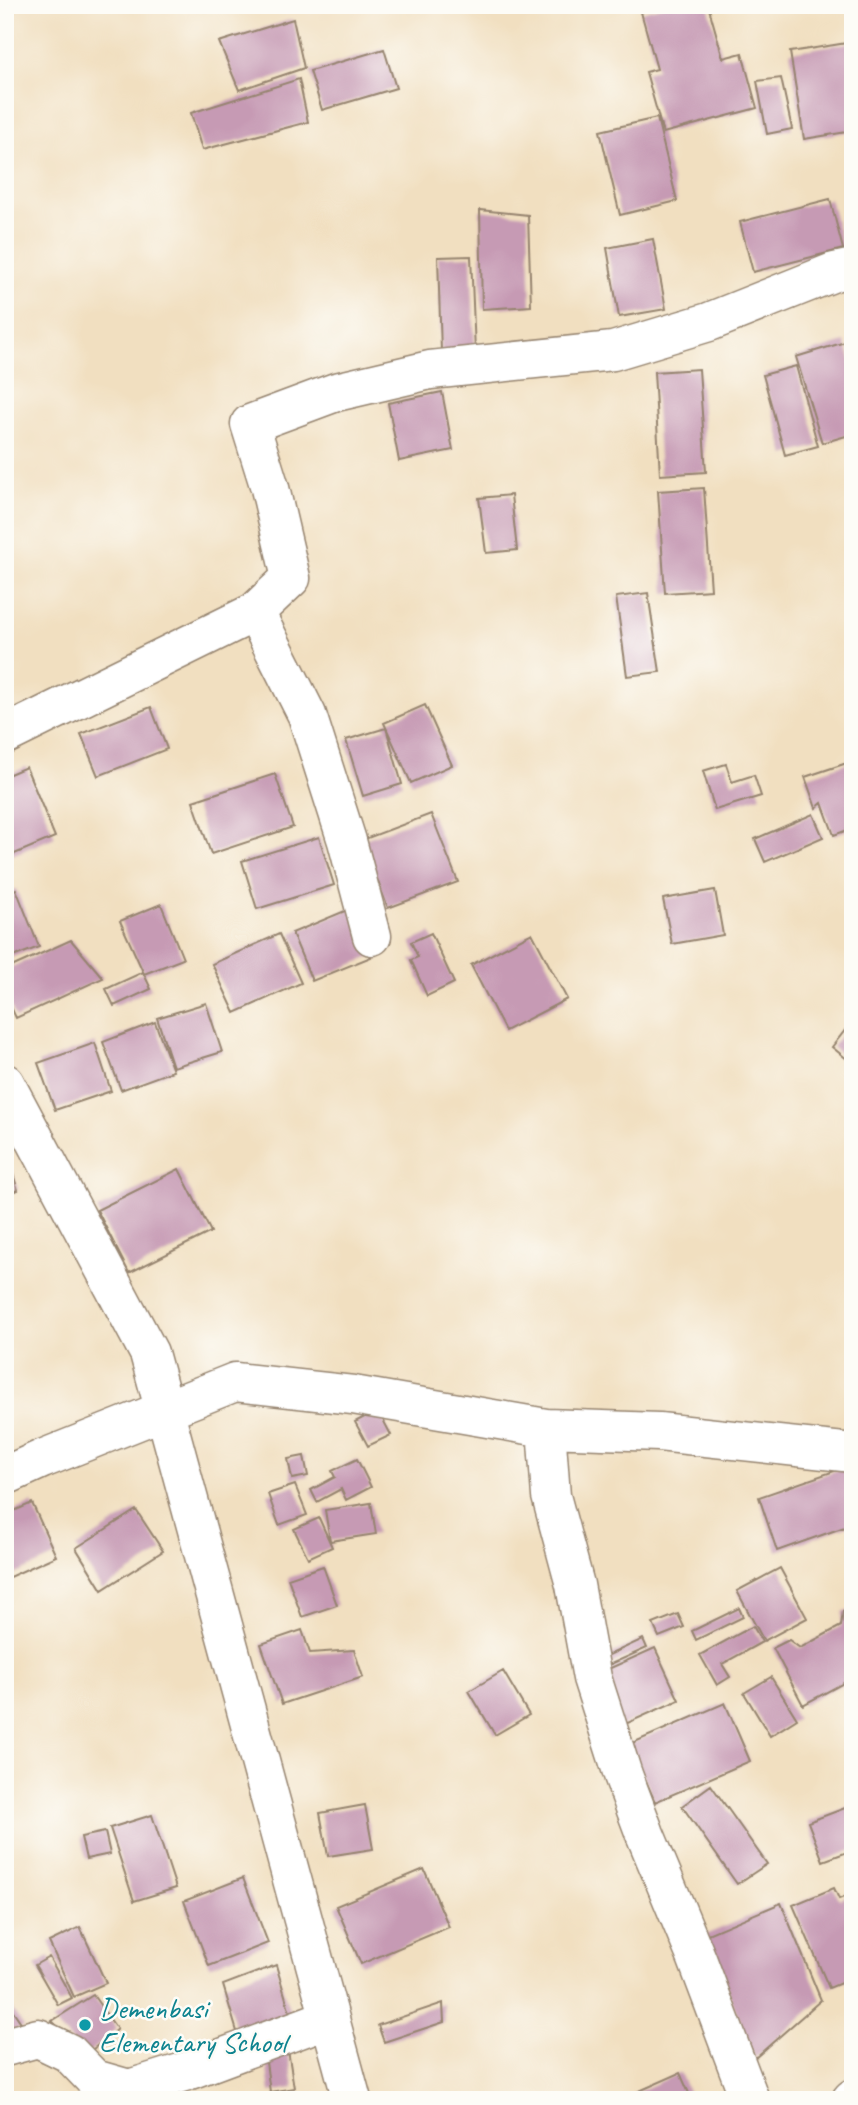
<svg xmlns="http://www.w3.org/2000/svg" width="858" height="2105" font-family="Caveat,sans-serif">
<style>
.building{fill:#c69ab4}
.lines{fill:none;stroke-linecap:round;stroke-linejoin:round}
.minor-casing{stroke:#96846f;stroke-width:41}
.minor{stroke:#fff;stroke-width:38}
.culture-dot{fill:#0f9aa8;stroke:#fdfcf7;stroke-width:2.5}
.labels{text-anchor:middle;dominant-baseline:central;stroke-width:5;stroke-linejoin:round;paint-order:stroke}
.culture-label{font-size:30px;fill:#0d838f;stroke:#fdfcf7;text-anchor:start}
</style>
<rect width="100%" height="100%" fill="#fdfcf7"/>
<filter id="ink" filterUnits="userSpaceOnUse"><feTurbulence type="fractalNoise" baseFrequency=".0143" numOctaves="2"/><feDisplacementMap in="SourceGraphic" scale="14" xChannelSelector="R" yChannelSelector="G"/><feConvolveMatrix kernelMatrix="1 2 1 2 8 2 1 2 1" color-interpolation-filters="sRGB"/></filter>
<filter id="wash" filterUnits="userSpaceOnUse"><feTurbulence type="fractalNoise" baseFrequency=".00686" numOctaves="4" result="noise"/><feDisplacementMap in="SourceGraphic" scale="28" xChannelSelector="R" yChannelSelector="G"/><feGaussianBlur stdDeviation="1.57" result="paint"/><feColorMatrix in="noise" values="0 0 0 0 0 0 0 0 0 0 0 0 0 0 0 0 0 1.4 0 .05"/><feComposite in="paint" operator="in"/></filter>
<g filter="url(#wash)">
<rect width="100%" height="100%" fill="#f1dfc0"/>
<g id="blocks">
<path class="building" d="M666,5h42l15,53 19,-5 15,55 -94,25 -17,-61 11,-3 -16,-57z
M293,19l11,49 -65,22 -20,-48z
M853,42v89l-49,8 -14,-87z
M384,49l12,39 -74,22 -12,-39z
M781,78l11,51 -25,5 -10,-53z
M299,79l9,43 -106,28 -11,-37z
M657,118l20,83 -57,14 -20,-84z
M830,199l13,50 -90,23 -13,-50z
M480,210l48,5 3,91 -49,3z
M653,239l13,70 -47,8 -12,-69z
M471,256l4,95 -34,1 -3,-95z
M845,342l8,25v67l-31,9 -26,-86z
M796,366l22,80 -33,9 -22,-80z
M699,369l7,103 -46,3 -6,-103z
M442,392l11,58 -54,11 -11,-58z
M704,488l7,102 -46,3 -7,-102z
M511,495l6,55 -31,3 -7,-55z
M648,593l12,79 -33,4 -11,-79z
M425,705l27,60 -41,18 -27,-60z
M151,707l16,42 -69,27 -17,-42z
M386,728l16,56 -39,12 -17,-56z
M853,761v67l-19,7 -12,-32 -6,5 -11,-31z
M726,764l6,18 22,-7 7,21 -46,14 -12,-39z
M26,767l29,70 -50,21v-82z
M275,774l18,53 -82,27 -18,-53z
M431,814l27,68 -70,26 -26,-68z
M813,814l10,23 -58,25 -10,-23z
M319,837l15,48 -77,24 -15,-48z
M16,889l23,58 -34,13v-67z
M715,890l8,45 -51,9 -9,-45z
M161,904l22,55 -39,15 -24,-53z
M352,908l19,49 -59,24 -20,-48z
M431,933l23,50 -27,13 -16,-36 7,-3 -7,-15z
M532,933l35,66 -62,32 -34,-66z
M279,934l22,49 -66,30 -23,-49z
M71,940l32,38 -87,40 -11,-24v-24z
M143,972l8,17 -37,17 -8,-17z
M206,1003l16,49 -49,15 -16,-49z
M853,1020v44l-21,-17z
M155,1022l18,49 -52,19 -18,-48z
M95,1043l16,48 -56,19 -17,-47z
M6,1151l12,39 -13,4v-42z
M179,1169l32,63 -82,41 -32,-63z
M378,1410l13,25 -23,11 -13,-24z
M304,1456l4,20 -16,3 -4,-20z
M357,1459l14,28 -25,13 -5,-11 -24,13 -6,-12 24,-13 -3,-6z
M843,1468l10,29v27l-76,27 -18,-54z
M295,1485l12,30 -28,10 -11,-31z
M32,1503l24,53 -51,23v-64z
M371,1503l5,31 -46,7 -5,-31z
M136,1510l27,41 -61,39 -26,-42z
M319,1518l13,29 -24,11 -14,-29z
M323,1566l14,39 -35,12 -14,-39z
M780,1568l27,50 -43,23 -27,-50z
M739,1608l4,9 -47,23 -4,-9z
M853,1610v68l-50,27 -30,-57 16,-8 11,8 41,-22 2,-15z
M678,1614l6,13 -25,10 -6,-13z
M753,1626l9,16 -40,22 8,13 -13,8 -17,-30z
M302,1630l8,23 44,-3 9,27 -81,27 -21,-60z
M643,1639l4,9 -45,20 -4,-8z
M655,1648l24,52 -58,26 -24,-52z
M503,1671l26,44 -34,20 -26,-44z
M771,1677l26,42 -27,17 -26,-43z
M725,1703l25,58 -95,41 -25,-58z
M711,1785l56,79 -30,20 -55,-78z
M365,1805l8,44 -45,7 -8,-43z
M853,1805v45l-30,11 -15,-39z
M152,1815l24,73 -42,13 -24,-73z
M105,1832l5,22 -24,5 -5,-22z
M424,1869l25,58 -88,37 -25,-58z
M243,1878l25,65 -59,23 -25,-65z
M834,1888l5,11 10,-4 4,7v76l-24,10 -36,-83z
M781,1903l40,97 -66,58 -50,-123z
M80,1927l26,56 -32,14 -25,-55z
M49,1957l23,41 -14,7 -23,-40z
M276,1965l15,51 -53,19 -15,-50z
M93,1995l24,34 -31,26 -34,-34z
M5,1999l19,28 -19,5z
M443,2003l1,19 -60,20 -6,-17z
M287,2044l7,44 -24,4 -6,-45z
M680,2073l12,27h-73z"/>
</g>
</g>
<g filter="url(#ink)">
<use href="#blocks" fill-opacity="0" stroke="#96846f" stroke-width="2"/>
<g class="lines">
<g class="minor-casing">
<path id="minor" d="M255,612l52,103 40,126 25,95
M5,735l250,-123 36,-34 -21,-90 -20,-64 86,-32 94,-22 183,-19 96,-29 125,-50 19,-4
M5,1083l144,270 203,747
M546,1428l5,68 24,89 17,93 31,97 22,59 52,125 53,141
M5,1476l37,-17 193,-77 118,13 193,33 113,4 194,21
M5,2047l33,-9 31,15 25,26 35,10 58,-18 142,-53
M851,2100l2,-2"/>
</g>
<use href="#minor" class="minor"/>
</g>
</g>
<circle class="culture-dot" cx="85" cy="2025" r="7"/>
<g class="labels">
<g class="culture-label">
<text x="99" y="2008">Demenbasi<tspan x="99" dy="34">Elementary School</tspan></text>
</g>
</g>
<rect width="858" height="2105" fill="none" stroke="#fdfcf7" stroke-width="28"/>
</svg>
